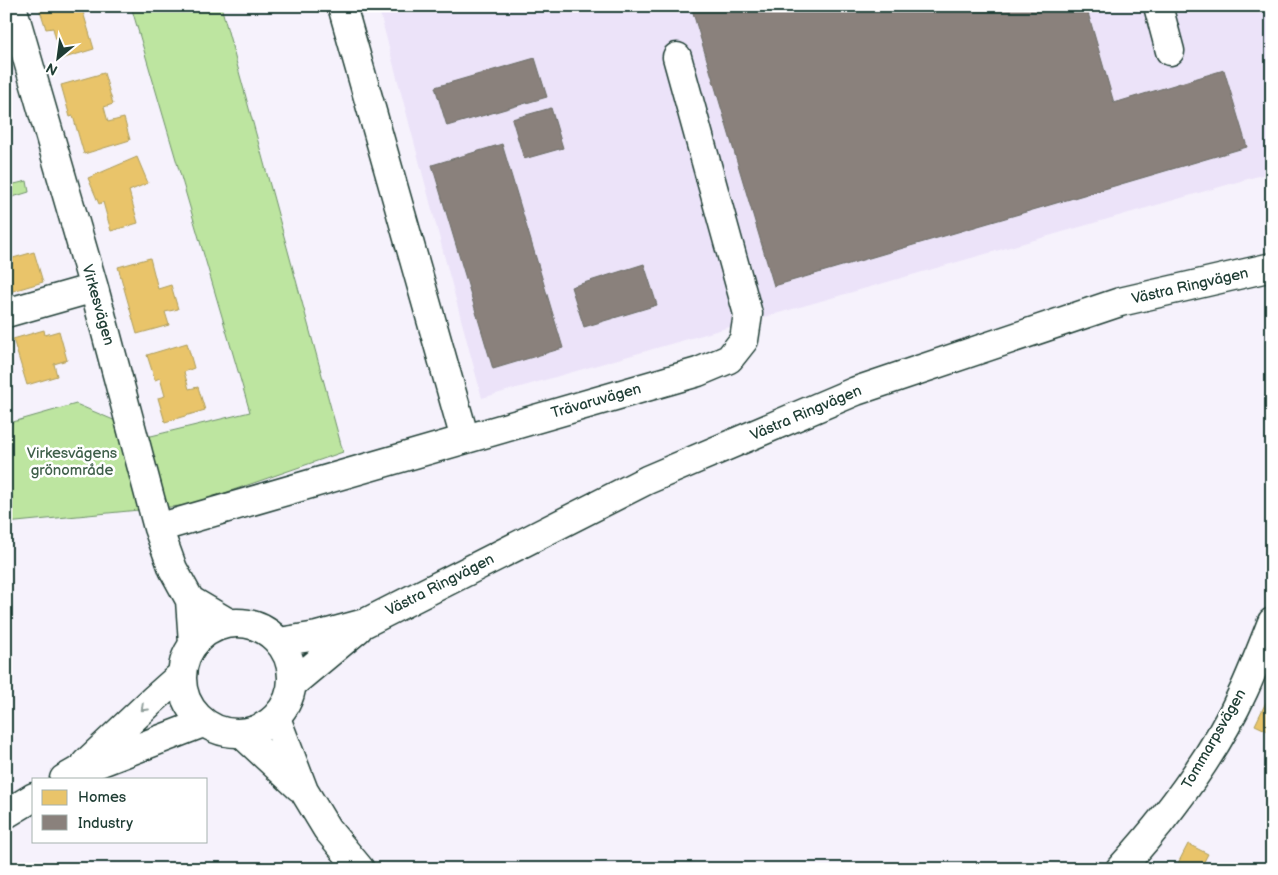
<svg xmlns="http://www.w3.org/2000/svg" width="1278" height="875" font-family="'Balsamiq Sans',sans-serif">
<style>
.built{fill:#ece3f9}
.green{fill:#bde5a0;stroke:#6e916a}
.homes{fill:#e9c46a;stroke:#ac9c5a}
.industry{fill:#8a817c;stroke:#6a6d66}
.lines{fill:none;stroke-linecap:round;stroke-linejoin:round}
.minor-casing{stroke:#1f3d34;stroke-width:31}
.major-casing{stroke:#1f3d34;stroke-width:31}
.minor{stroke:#fff;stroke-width:28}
.major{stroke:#fff;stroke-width:28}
.oneway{stroke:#8f9e9a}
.labels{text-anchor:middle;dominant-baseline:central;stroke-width:5;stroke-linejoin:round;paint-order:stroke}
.street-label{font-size:15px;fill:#1f3d34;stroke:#fff}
.park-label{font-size:15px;fill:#3f5f4a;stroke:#fff}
</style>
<rect width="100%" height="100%" fill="#f6f2fc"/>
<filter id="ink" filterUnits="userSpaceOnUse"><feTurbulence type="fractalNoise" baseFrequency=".02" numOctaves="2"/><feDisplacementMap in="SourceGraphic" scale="10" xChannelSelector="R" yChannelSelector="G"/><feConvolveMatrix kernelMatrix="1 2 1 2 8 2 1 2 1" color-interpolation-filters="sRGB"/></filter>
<g filter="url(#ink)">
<path class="built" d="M378,6h891l3,51v115l-790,226z"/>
<path class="green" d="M131,6h90l122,446 -153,53 -184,18v-99l70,-20 75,32 99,-24z
M27,181l2,11 -23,7v-13z"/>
<path class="homes" d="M101,6l-18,6 11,37 -33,10 -8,-31 -7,1 -7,-22z
M104,73l9,31 -9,3 4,15 16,-4 6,22 -46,14 -11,-38 -3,1 -9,-32z
M137,157l11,26 -19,8 9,32 -27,8 -8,-29 -4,2 -11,-26z
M34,252l9,30 -37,11v-33z
M150,258l8,31 13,-4 7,24 -13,3 4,13 -32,9 -19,-67z
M44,330l1,5 14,-4 8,29 -13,4 3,12 -30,9 -14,-46z
M187,343l7,25 -10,4 5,17 9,-2 7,23 -40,12 -7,-24 7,-2 -5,-18 -5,2 -8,-25z
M1272,690v43l-17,-8z
M1188,844l20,10 -8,15h-25z"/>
<path class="industry" d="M691,6h395l28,97 110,-33 23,77 -473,139z
M535,58l12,39 -100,29 -12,-39z
M551,108l12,40 -39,11 -12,-40z
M502,144l61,204 -70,21 -61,-204z
M644,264l13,41 -73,22 -13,-40z"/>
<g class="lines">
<g class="minor-casing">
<path id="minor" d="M12,6l82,282 64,240 15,41 17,31 3,43
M342,6l123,433
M1158,6l12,45
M6,313l88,-25
M158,528l540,-156 31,-13 15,-19 4,-26 -71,-257
M190,600l39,23
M276,718l28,73 23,38 33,40
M242,734l57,53
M1120,869c49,-54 94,-113 124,-179 10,-22 19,-45 28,-68"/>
</g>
<g class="major-casing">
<path id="major" d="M182 678a55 55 0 1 1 110 0a55 55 0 1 1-110 0Z
M279,642l38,-6 48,-13 282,-143 209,-89 264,-89 152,-35
M292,684l66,-55
M86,763l68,-64 27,-24
M64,779l14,-8 125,-48
M6,814l28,-17"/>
</g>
<use href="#minor" class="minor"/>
<use href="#major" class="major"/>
</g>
<defs><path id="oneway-chevron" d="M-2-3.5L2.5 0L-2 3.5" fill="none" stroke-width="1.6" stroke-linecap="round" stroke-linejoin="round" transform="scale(1.25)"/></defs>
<use class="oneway" href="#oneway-chevron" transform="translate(144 708) rotate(136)"/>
</g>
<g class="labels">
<g class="street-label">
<text transform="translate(1190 286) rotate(-13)">Västra Ringvägen</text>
<text transform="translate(98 305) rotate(74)">Virkesvägen</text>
<text transform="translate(596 401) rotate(-16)">Trävaruvägen</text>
<text transform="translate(806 413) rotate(-23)">Västra Ringvägen</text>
<text transform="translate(440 585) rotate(-27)">Västra Ringvägen</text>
<text transform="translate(1214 739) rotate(-60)">Tommarpsvägen</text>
</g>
<g class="park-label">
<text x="72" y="453">Virkesvägens<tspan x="72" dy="17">grönområde</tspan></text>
</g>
</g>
<rect width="1278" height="875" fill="none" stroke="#fff" stroke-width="25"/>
<rect x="12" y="12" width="1253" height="850" fill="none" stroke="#1f3d34" stroke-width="2" filter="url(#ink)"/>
<rect x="32" y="778" width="175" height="65" fill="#ffffff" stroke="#a5b1ae"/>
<rect x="42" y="790" width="25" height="15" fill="#e9c46a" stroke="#a5b1ae"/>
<text x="78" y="802" font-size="15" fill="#1f3d34">Homes</text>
<rect x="42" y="815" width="25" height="15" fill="#8a817c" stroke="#a5b1ae"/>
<text x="78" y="828" font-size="15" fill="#1f3d34">Industry</text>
<g transform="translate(58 58) rotate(209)" stroke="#ffffff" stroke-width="4" paint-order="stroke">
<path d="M0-4L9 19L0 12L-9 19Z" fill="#1f3d34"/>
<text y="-8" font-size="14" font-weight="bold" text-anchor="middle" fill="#1f3d34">N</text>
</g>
</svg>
